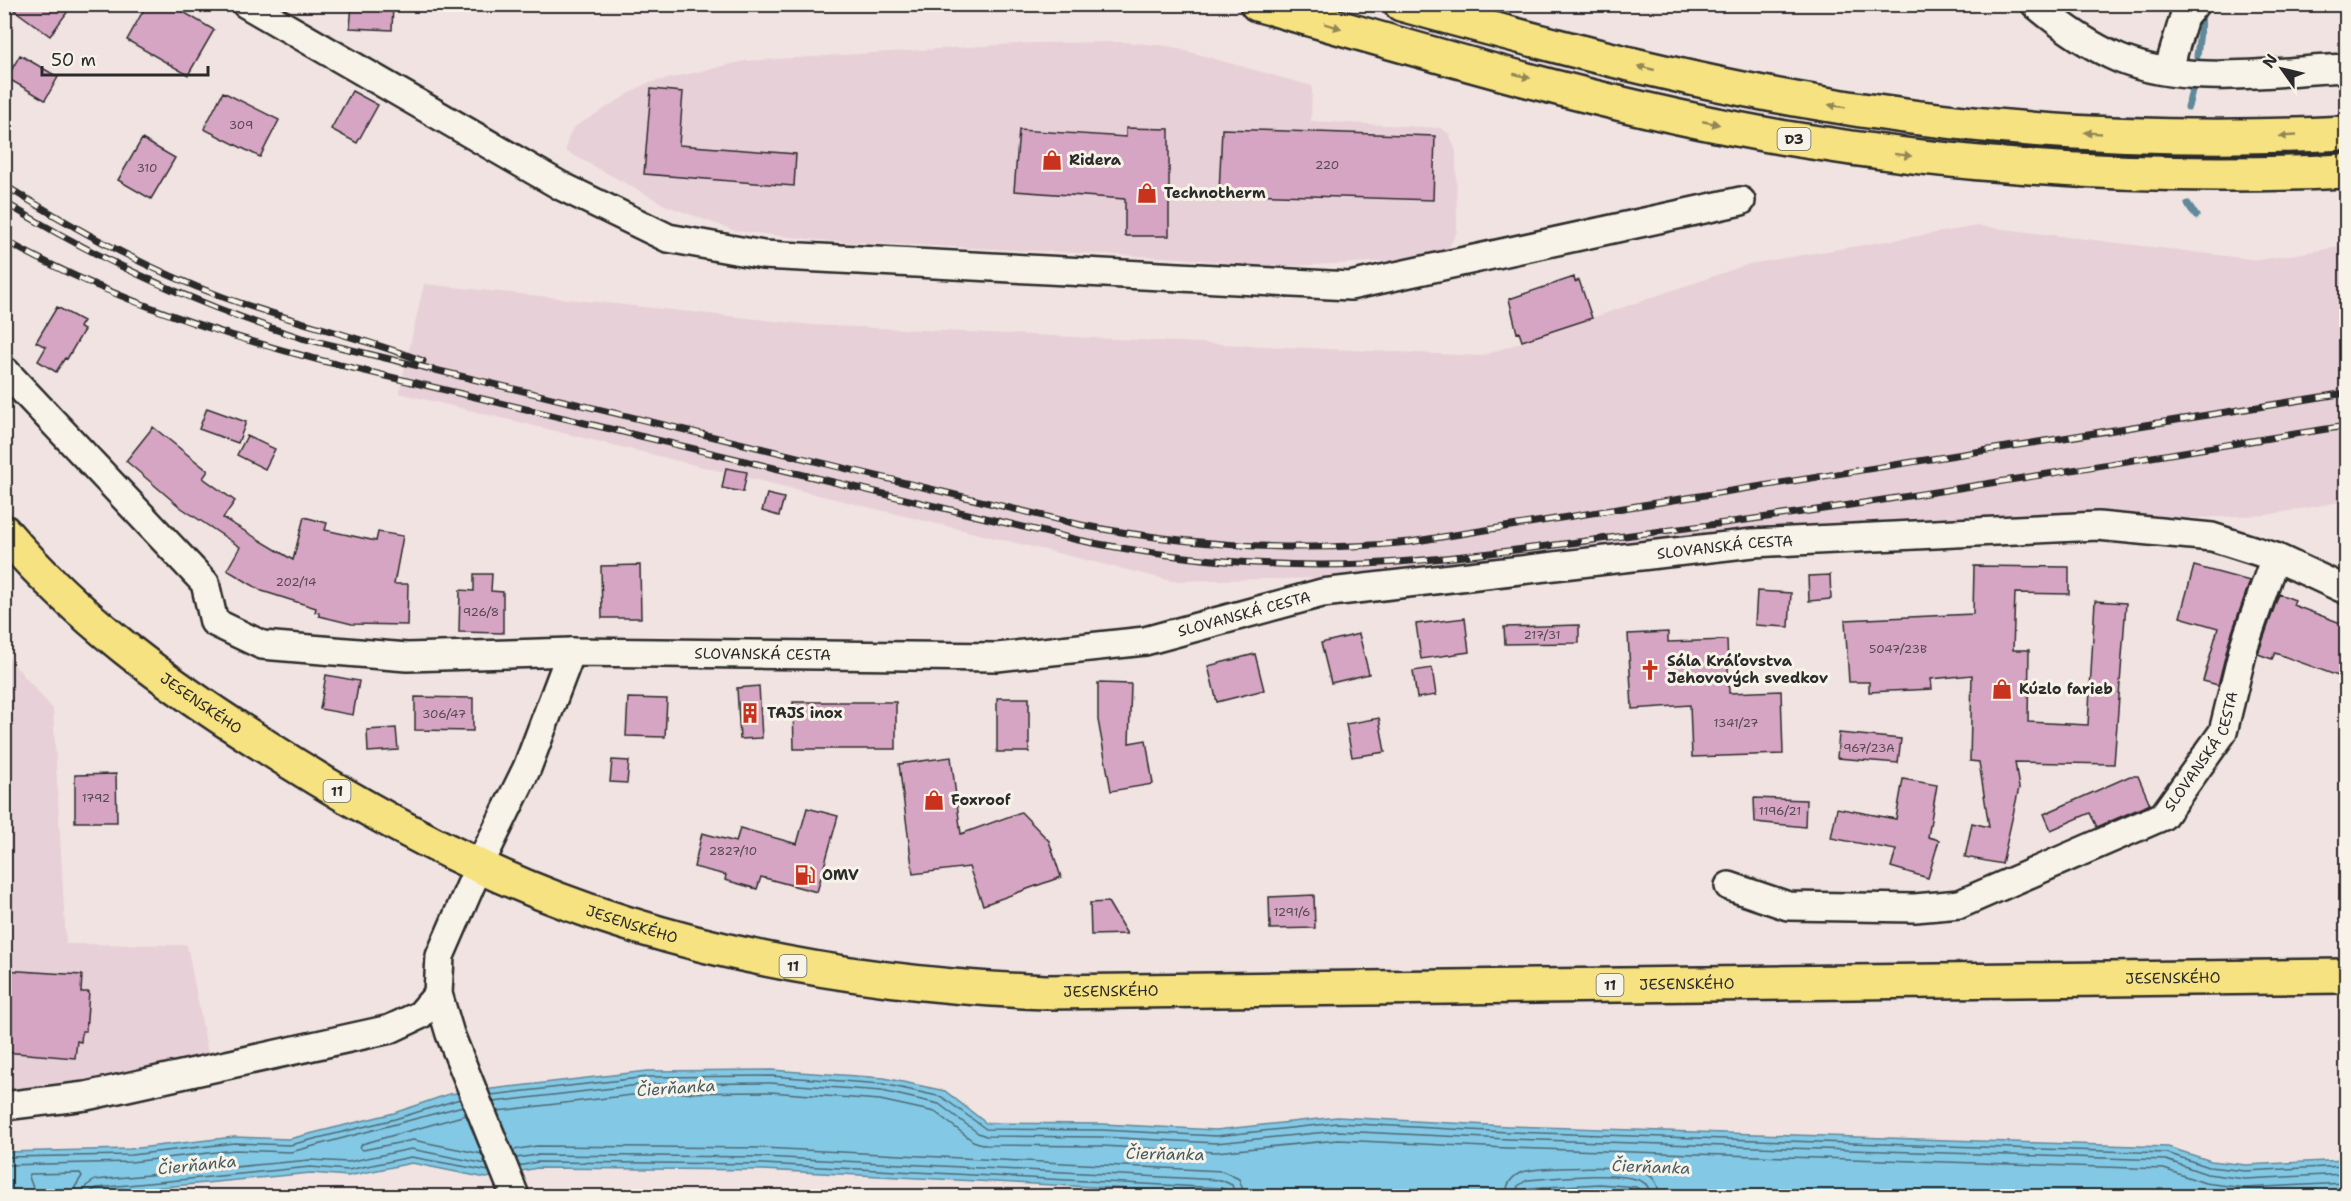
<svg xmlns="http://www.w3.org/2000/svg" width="2351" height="1201" font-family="'Shantell Sans',sans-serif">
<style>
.built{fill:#e8d0d8}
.water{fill:#83c8e4;stroke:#60899a;stroke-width:1.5}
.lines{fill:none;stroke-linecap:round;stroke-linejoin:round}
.shore{stroke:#4e6a75;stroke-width:1.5}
.stream{stroke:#60899a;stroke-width:7}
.building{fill:#d6a5c3;stroke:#2b2b2b;stroke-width:1.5}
.minor-casing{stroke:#2b2b2b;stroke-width:32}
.primary-casing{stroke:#2b2b2b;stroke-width:38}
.motorway-casing{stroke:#2b2b2b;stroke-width:38}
.minor{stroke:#f7f3e8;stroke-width:27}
.primary{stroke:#f7e281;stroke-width:33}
.motorway{stroke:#f7e281;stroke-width:33}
.rail-casing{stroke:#2b2b2b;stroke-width:7}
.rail{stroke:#f7f3e8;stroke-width:4.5;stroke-dasharray:14;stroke-linecap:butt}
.oneway{fill:#918656}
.labels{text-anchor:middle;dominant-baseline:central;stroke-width:6;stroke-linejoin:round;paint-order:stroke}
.number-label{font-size:12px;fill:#564a51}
.shield{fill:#f7f3e8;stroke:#686764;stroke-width:1.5}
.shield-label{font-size:14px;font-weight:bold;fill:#2b2b2b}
.poi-label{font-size:15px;font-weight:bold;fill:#2b2b2b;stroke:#f7f3e8;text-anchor:start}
.street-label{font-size:15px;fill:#2b2b2b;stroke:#f7f3e8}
.water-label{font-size:16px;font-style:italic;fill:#455a62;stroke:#f7f3e8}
</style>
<rect width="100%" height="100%" fill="#f0e3e1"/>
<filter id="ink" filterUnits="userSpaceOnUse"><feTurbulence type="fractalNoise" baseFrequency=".0167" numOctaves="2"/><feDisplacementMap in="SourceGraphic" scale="12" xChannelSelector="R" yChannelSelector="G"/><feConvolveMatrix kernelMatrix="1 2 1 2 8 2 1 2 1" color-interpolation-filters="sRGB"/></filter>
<g filter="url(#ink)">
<path class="built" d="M1123,42l45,4 144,40 -1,35 129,7 9,6 7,17 1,80 -10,21 -53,9 -124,6 -90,-9 -353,-17 -91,-10 -69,-25 -101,-55 2,-13 5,-10 72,-44 100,-23 289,-18z
M1978,226l281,34 87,-14v255l-80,14 -283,12 -560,49 -251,5 -773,-188 25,-109 389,41 668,31 268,-92z
M4,653l49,56 13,235 121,1 23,119 -205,33z"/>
<path class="water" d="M771,1070l113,8 61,13 41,32 117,1 113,6 121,-13 171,9 660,21 43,14 35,4 100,-5v36h-703l-43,-6 -110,6h-224l-504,-26 -225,-2 -51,10 -74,-15 -64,13 -37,-3 -231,22 -75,-2v-41l125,-3 104,-12 55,2 105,-26 55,-19 198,-23z"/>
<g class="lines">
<path class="shore" d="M491,1095l157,-18 123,-1 112,8 59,13 44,32 116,1 114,6 121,-13 171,9 659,21 42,14 36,4 101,-5
M493,1102l155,-18 122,-1 112,8 57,13 39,29 8,3 116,1 114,6 121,-12 171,8 658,21 41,14 38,5 101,-5
M497,1111l152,-18 121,-1 110,8 55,12 38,29 12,4 117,1 114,6 122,-12 169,8 657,21 41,14 39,5 102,-5
M466,1115l-104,29 -2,4 3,2 50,-10 69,14
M513,1150l24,-4 226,2 459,23 17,8 6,17
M4,1157l127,-2 103,-12 56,2 105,-26 65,-20
M516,1158l21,-3 226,2 458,23 11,5 4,11
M4,1165l127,-3 103,-12 57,2 172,-46
M519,1166l18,-4 226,2 458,24 6,3 1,5
M36,1196l-7,-19 1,-3 50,-1 2,3 -7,11 -1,9
M83,1196l3,-10 9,-6 215,-20 38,2 63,-13 75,15
M90,1196l2,-5 5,-3 213,-21 38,3 63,-13 78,14
M1506,1196c0,-9 4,-18 14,-23 15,-7 110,-8 126,0 9,5 13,14 13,23
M1515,1196l3,-10 9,-6c26,-2 91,-9 114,1 7,3 9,9 9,15
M1523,1196l1,-5 4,-3 72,-4 36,3 5,4 2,5"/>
<path class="stream" d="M2197,56l6,-49 5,-3
M2188,107l4,-17
M2188,204l8,12"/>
</g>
<path class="building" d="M6,4h67l-23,32z
M147,4h23l44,26 -26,45 -61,-35z
M352,4h41l-1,26 -42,-2z
M20,55l38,22 -13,23 -38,-22z
M651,89l32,3 -4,53 117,9 -2,32 -150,-12z
M352,91l26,14 -21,38 -26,-14z
M223,92l56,28 -19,37 -56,-28z
M1126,128l43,1v107h-44v-37l-111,-8 5,-61 107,7z
M1222,129l213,7 -2,64 -214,-7z
M142,139l33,19 -24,41 -33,-19z
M1574,277l1,5 4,-2 13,38 -70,23 -3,-9 -2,1 -8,-34z
M57,307l26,14 -4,6 5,3 -17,29 -2,-1 -9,14 -18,-11 8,-14 -10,-5z
M207,408l39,14 -8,21 -39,-14z
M153,427l55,44 -5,7 32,23 -12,17 70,42 11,-43 23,6 -2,7 51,11 2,-9 25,4 -9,48h14l-1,41 -55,-1 -33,-8v-3l-4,-1 1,-4 -54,-17 -35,-21 13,-23 -60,-40 -54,-46z
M247,436l28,13 -10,20 -28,-14z
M726,468l21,4 -4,20 -21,-4z
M767,494l17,4 -5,18 -17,-5z
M640,565l1,53h-39l-1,-52z
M1974,566l95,1v27l-54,-1 -2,57h16l-1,72 60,3 7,-124 31,2 -12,161 -99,-2 4,26 -17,76 -37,-7 7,-34 17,4 -10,-65 -9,-1 2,-86 -41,4 1,10 -63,3v-10h-20l-4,-62 128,-6z
M2194,566l56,15 -21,60 -11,44 -15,-4 15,-53 -38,-11z
M474,574h18l-1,17 12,1v41l-44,-1 1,-42 14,1z
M1830,575l1,24 -22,2 -1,-25z
M1757,591l34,2 -2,34 -34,-2z
M2279,594l16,6 -2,5 53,20v54l-71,-26 -3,6 -14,-5z
M1465,618l4,34 -48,7 -5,-35z
M1579,625v18l-74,1 -1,-17z
M1668,632v10l59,-2 2,53 52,-2 2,63 -91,3 -2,-52 -58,4 -4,-75z
M1359,634l10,40 -38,9 -10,-40z
M1255,654l9,36 -47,12 -9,-36z
M1432,668l4,27 -19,3 -4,-27z
M326,675l33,6 -6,34 -33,-6z
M1098,683l33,1 -2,59 17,-3 7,44 -42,7 -13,-71z
M759,686l3,52 -22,1 -3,-51z
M415,697l58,1v33l-58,-1z
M628,698l39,1 -2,38 -39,-1z
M997,698h32v54h-32z
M793,702h103v47h-102z
M1379,718l6,34 -33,5 -6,-33z
M396,728l2,22 -30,2 -1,-22z
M1839,733l62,6 -3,24 -61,-5z
M951,757l10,77 60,-22 28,29 12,36 -78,28 -14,-38 -56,7 -14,-110z
M612,760l17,1 -2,22 -17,-1z
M116,774l1,48h-42v-47z
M2130,776h8l12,28 -53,23 -7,-14 -39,17 -7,-16z
M1903,779l34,6 -9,52 11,3 -11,38 -37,-11 5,-17 -65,-12 6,-30 59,11z
M1754,798l52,2 -1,27 -50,-5z
M807,808l31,8 -21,76 -56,-15 -4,12 -32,-9 1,-5 -32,-8 8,-34 34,9 4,-14 57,16z
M1314,895l1,33 -45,1 -1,-32z
M1108,902l19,32 -36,1 -1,-32z
M4,970l78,5 -1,17h8l-3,39h-4l-1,11 -4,-1 -2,17 -71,-6z"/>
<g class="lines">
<g class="minor-casing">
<g id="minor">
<path d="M246,4l315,182 107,52 95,17 587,31 391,-85"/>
<path d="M2035,4c26,22 54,42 85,55 69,28 154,12 226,9"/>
<path d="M2168,71l16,-54 11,-13"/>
<path id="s1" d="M5,371l200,212 9,39 48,23 145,12 164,-5 426,5 148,-16 177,-48 431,-50 345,-17 114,11 63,20 71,33"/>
<path id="s2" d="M1729,886l59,20 127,2 45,-4 203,-88 60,-84 21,-86 31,-89"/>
<path d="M4,1106l82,-10 304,-67 30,-14 18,-21"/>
<path d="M515,1196l-65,-162 -12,-40 2,-38 39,-90 48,-98 44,-116"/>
</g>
</g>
<g class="primary-casing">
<g id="primary">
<path id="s3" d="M4,532c74,87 163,152 258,212 69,45 140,86 215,121 178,84 374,119 569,127l1300,-16"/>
</g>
</g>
<g class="motorway-casing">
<path id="motorway" d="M1257,4c173,49 352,104 529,134 186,31 372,42 560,33
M1401,4c130,36 261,71 394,95 182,33 367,43 551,34"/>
</g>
<use href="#minor" class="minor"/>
<use href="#primary" class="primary"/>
<use href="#motorway" class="motorway"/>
<g class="rail-casing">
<path id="rail" d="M4,185c70,43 142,84 219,112 66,24 134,39 200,64
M4,202c95,58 192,103 298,136l779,187c110,21 218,28 329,17l936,-149
M4,240c100,56 209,93 319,121l755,179c94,19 191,28 288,24 94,-5 187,-19 281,-31 234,-29 466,-71 699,-107"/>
</g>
<use href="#rail" class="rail"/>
</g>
<defs><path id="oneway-solid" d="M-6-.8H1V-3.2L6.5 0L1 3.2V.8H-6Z" transform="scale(1.5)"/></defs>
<g class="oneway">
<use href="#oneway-solid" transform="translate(1333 26) rotate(16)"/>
<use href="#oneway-solid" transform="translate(1646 68) rotate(-167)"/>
<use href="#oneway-solid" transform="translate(1522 76) rotate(15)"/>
<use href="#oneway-solid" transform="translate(1837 106) rotate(-171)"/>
<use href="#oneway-solid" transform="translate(1711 123) rotate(11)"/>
<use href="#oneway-solid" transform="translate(2093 133) rotate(-177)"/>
<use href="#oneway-solid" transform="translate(2288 136) rotate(177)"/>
<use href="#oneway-solid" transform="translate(1903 155) rotate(7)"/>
</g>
</g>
<defs>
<g id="shop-bare" transform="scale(1.62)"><path d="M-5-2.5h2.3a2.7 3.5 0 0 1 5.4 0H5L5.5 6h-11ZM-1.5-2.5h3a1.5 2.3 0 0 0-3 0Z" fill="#c8321e" stroke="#f7f3e8" stroke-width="2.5" paint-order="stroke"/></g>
<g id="church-bare" transform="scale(1.62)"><path d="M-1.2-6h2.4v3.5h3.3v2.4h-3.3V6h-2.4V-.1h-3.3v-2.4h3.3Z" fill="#c8321e" stroke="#f7f3e8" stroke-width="2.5" paint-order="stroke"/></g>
<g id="building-bare" transform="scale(1.62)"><path d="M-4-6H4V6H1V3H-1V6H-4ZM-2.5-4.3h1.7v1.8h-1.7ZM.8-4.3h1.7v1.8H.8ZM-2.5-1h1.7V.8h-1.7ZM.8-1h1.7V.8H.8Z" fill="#c8321e" stroke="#f7f3e8" stroke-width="2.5" paint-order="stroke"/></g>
<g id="fuel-bare" transform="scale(1.62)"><path d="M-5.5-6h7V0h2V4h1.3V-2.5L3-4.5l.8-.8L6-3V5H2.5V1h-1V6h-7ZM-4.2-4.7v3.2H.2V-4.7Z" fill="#c8321e" stroke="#f7f3e8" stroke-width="2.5" paint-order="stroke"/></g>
</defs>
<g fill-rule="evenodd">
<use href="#shop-bare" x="1052" y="160"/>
<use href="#shop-bare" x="1147" y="193"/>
<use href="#church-bare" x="1650" y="670"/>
<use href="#shop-bare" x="2002" y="689"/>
<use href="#building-bare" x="750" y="713"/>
<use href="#shop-bare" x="934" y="800"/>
<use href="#fuel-bare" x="805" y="875"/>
</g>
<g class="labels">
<g class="number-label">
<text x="241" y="125">309</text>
<text x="1327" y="165">220</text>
<text x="147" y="168">310</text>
<text x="296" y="582">202/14</text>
<text x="481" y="612">926/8</text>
<text x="1542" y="635">217/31</text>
<text x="1898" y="649">5047/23B</text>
<text x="444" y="714">306/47</text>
<text x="1736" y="723">1341/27</text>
<text x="1869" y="748">967/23A</text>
<text x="96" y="798">1792</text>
<text x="1780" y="811">1196/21</text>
<text x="733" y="851">2827/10</text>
<text x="1292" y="912">1291/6</text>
</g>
<g class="shield">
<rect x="1777.5" y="128" width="33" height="22" rx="4.5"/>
<rect x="323.5" y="780" width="27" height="22" rx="4.5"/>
<rect x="779.5" y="955" width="27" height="22" rx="4.5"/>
<rect x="1596.5" y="974" width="27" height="22" rx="4.5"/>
</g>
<g class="shield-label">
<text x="1794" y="139">D3</text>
<text x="337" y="791">11</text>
<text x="793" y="966">11</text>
<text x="1610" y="985">11</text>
</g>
<g class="poi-label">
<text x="1069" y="160">Ridera</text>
<text x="1164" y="193">Technotherm</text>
<text x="1667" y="661">Sála Kráľovstva<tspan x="1667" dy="17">Jehovových svedkov</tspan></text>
<text x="2019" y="689">Kúzlo farieb</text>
<text x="767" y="713">TAJS inox</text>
<text x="951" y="800">Foxroof</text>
<text x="822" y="875">OMV</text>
</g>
<g class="street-label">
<text stroke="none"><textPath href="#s1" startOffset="1858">SLOVANSKÁ CESTA</textPath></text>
<text stroke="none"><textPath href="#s1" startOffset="1372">SLOVANSKÁ CESTA</textPath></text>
<text stroke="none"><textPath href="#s1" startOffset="886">SLOVANSKÁ CESTA</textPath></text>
<text stroke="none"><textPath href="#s3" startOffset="262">JESENSKÉHO</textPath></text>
<text stroke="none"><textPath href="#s2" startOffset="532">SLOVANSKÁ CESTA</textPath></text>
<text stroke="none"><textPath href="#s3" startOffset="748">JESENSKÉHO</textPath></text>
<text stroke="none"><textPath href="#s3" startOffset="2296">JESENSKÉHO</textPath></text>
<text stroke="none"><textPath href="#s3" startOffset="1810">JESENSKÉHO</textPath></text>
<text stroke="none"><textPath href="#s3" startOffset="1234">JESENSKÉHO</textPath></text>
</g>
<g class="water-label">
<text transform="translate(676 1088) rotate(-4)">Čierňanka</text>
<text transform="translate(1165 1154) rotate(1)">Čierňanka</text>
<text transform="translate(197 1165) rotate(-6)">Čierňanka</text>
<text transform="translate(1651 1167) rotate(2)">Čierňanka</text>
</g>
</g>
<rect width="2351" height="1201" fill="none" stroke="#f7f3e8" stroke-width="24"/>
<rect x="12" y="12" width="2327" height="1177" fill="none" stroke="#2b2b2b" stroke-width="2" filter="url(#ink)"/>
<g transform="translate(2282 69) rotate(304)" stroke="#f7f3e8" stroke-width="4.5" paint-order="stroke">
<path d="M0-4.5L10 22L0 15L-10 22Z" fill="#2b2b2b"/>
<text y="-9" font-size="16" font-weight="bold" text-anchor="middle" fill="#2b2b2b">N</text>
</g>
<path d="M42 66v9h166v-9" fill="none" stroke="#2b2b2b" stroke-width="3"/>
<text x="51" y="66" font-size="18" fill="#2b2b2b" stroke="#f7f3e8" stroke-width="4.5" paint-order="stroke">50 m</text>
</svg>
